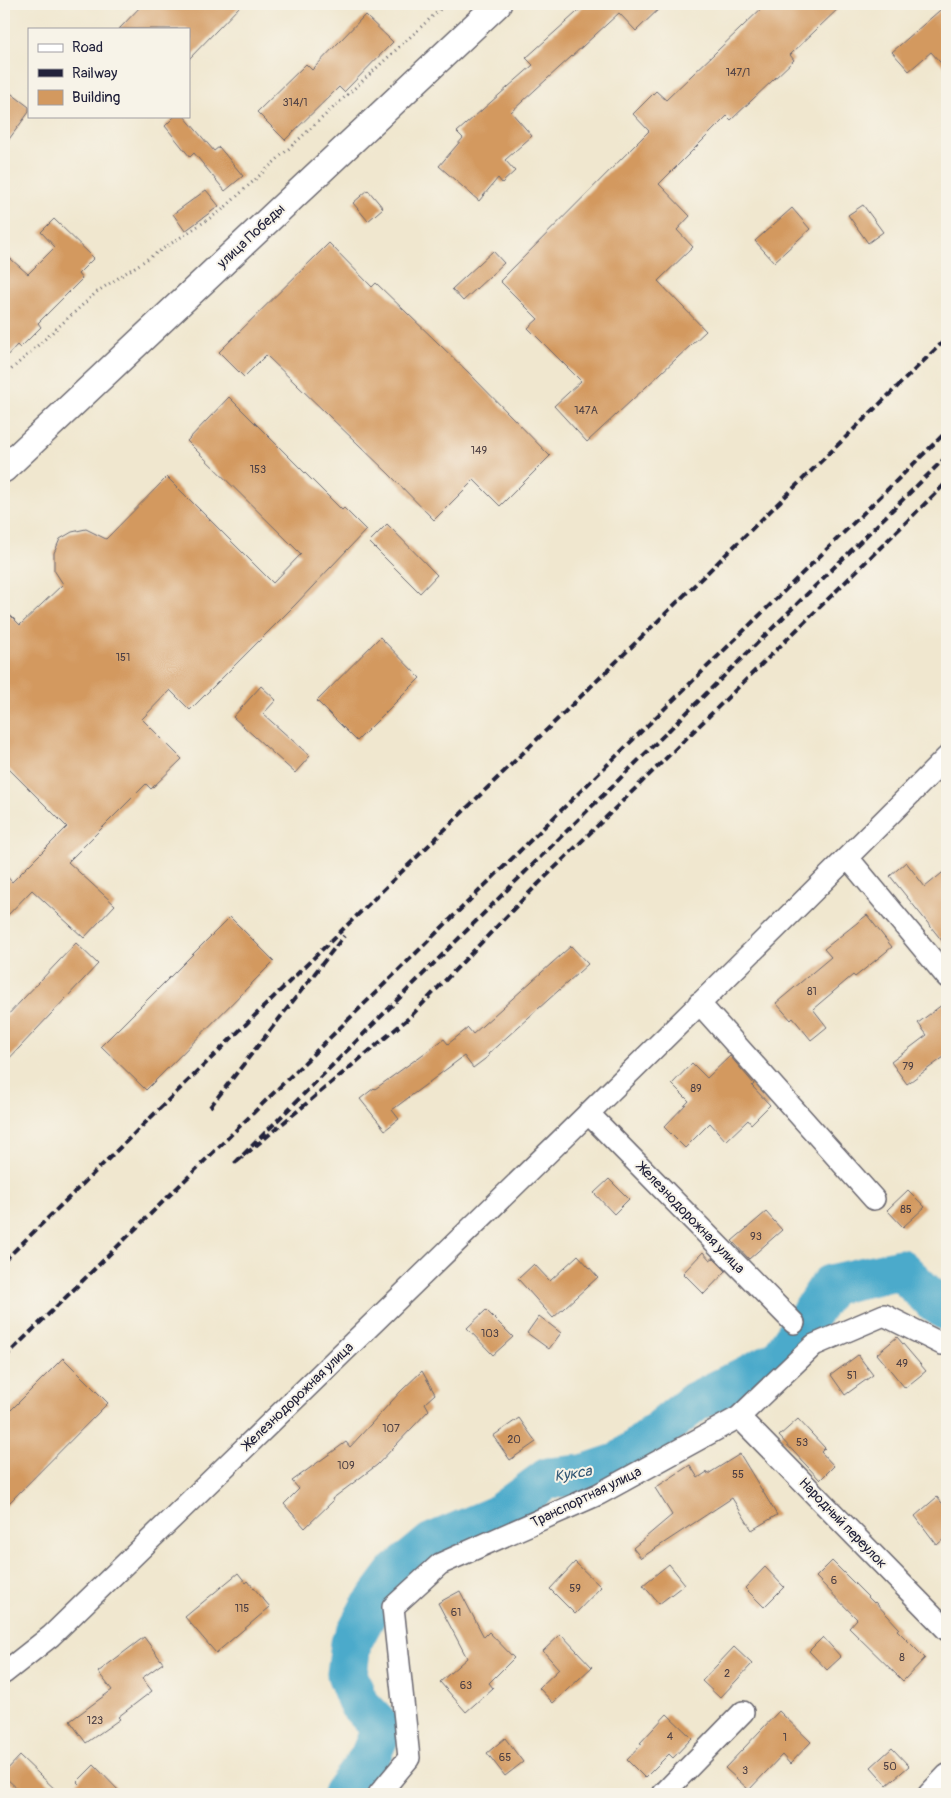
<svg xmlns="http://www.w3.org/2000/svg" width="951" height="1798" font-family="Pangolin,sans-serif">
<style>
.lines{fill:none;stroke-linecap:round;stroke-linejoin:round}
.river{stroke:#4caacb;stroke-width:41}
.building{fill:#d3995f}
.minor-casing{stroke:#6a676f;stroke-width:24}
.tertiary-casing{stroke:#6a676f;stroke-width:29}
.path{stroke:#6a676f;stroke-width:3;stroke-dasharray:1 4;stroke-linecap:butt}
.minor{stroke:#fff;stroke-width:21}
.tertiary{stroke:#fff;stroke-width:26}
.rail{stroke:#22223b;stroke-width:4;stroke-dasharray:8 4;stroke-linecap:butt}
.labels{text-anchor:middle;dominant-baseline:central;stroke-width:4;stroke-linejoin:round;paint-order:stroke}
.number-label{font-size:11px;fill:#4e4044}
.street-label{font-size:14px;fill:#22223b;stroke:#f7f3e8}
.water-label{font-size:15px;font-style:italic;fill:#335875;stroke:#f7f3e8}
</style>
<rect width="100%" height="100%" fill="#f7f3e8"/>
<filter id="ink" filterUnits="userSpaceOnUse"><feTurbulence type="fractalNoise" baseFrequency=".02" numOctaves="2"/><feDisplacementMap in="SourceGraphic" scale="10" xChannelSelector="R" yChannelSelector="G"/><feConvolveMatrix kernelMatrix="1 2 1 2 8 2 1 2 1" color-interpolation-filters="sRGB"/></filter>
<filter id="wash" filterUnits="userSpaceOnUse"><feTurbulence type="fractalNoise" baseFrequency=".0096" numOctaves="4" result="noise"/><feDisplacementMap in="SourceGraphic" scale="20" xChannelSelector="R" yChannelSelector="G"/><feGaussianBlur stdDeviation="1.12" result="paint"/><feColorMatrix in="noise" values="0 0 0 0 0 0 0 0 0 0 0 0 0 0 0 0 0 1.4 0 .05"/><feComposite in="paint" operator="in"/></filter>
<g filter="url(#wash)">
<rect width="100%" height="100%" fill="#f0e7cf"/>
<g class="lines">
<path class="river" d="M343,1794l26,-35 13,-31 -24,-25 -11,-29 4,-31 17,-32 29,-39 35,-29 66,-28 50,-37 35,-3 36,-12 76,-61 85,-43 50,-74 70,-16 34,33 13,9"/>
</g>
<g id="blocks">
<path class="building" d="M143,4h99l-53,55v-30h-70z
M586,4h78l-28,27 -17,-18 -108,99 21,24 -27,24 10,11 -13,12 -4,-5 -19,23 -40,-35 24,-28 -6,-6 76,-67 -7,-7z
M766,4h77l-53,51 4,5 -63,60 -4,-4 -68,68 31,32 -13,14 16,17 -35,34 48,50 -119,111 -33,-36 27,-25 -53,-53 10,-9 -38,-38 149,-150 -16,-17 23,-23 10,9z
M947,4v66l-16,-18 -22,19 -17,-19z
M365,15l28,27 -49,50 -5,-5 -54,53 -28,-28 49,-48 6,6z
M4,88l25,19v5l-25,34z
M175,116h9l30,35 5,-4 24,29 -18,15 -31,-38 -4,4 -25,-31z
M206,190l13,16 -34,25 -12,-17z
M368,190l15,18 -15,13 -15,-18z
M863,205l20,27 -15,11 -20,-28z
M792,208l18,21 -36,33 -19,-21z
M54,219l40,39 -16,16 4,5 -44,44 3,4 -21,21 -3,-3 -13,14v-106l24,21 27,-27 -14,-15z
M329,243l43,44 4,-4 93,90 81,83 -50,50 -26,-26 -40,40 -45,-46 -123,-119 -22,22 -25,-25z
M493,251l11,12 -41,38 -11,-12z
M229,397l113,113 2,-2 22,22 -71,75 -105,105 -20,-20 -28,29 40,40 -31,30 -5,-5 -78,78 47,43 -31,33 -52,-48 -28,29v-46l8,9 55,-55 -63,-63v-155l16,16 43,-41 -9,-14v-17l6,-14 12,-7 14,-3 20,10 61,-62 106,106 28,-29 -114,-113z
M387,524l50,51 -17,18 -51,-51z
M380,637l40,41 -63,63 -40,-40z
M261,686l15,14 -13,14 47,42 -15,17 -62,-56z
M906,862l19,25 22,-18v78l-57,-71z
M867,915l25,32 -37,30 -2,-2 -40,34 14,18 -16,13 -18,-22 -2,2 -15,-17 55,-46 -7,-8z
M230,917l44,44 -128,129 -45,-44z
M76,943l22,21 -94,100v-45z
M571,946l17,18 -100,90 1,2 -16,12 -9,-12 -72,54 7,9 -14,11 -25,-31 14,-11 1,1 69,-50 4,5 20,-16 5,6z
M947,1001v60l-3,-4 -37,27 -16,-22 36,-27 -9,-12z
M730,1056l24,28 -2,2 18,19 -19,19 -3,-4 -22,21 -16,-18 -25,25 -21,-21 25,-26 -17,-17 20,-21 15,15z
M609,1179l20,20 -15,15 -20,-21z
M908,1190l17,17 -22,20 -16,-17z
M766,1212l16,18 -33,29 -17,-18z
M703,1252l7,8 3,-2 13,13 -22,23 -21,-21z
M578,1255l20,22 -45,41 -35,-39 16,-15 16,17z
M486,1310l27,27 -20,18 -26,-27z
M539,1316l22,17 -12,16 -22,-16z
M897,1337l29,34 -21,17 -28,-34z
M858,1355l15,20 -28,20 -14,-20z
M63,1358l45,45 -104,105v-91z
M422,1371l13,23 -10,9 4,7 -52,55 -45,34 1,2 -28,27 -21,-24 15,-15 -7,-8 54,-39 4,5 51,-56z
M519,1418l17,24 -26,18 -17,-24z
M798,1419l27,29 -4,4 13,14 -14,14 -41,-44z
M740,1454l37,61 -25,15 -20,-32 -91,60 -8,-10 39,-33 -17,-27 35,-23 8,13 9,-6 1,2z
M937,1497l10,12v27l-10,9 -22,-29z
M832,1561l42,42 1,-1 24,26 -2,2 28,28 -22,23 -54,-53 8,-9 -41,-42z
M575,1562l26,25 -26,27 -25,-25z
M669,1564l16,20 -26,20 -16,-19z
M765,1567l19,20 -20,20 -19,-19z
M238,1573l8,10 2,-2 22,26 -54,46 -31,-36z
M460,1591l24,46 5,-5 25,26 -25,25 4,5 -27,24 -26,-30 27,-24 -29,-55z
M561,1634l31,33 -39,36 -14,-15 20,-19 -16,-18z
M144,1637l19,26 -21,15 10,13 -34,26 2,2 -34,24 -16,-22 42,-31 -14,-18z
M823,1637l18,20 -14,13 -18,-19z
M734,1647l18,17 -32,34 -18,-17z
M779,1711l32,31 -21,22 -8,-9 -33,35 -24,-22z
M667,1714l25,24 -19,20 -4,-4 -24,24 -18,-18 15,-16 -2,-1z
M505,1738l18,24 -18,14 -18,-23z
M892,1748l17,18 -22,19 -16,-18z
M20,1756l40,38h-37l-19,-18v-3z
M94,1765l28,29h-33l-12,-12z"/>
</g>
</g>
<g filter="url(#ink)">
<use href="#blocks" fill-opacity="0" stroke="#6a676f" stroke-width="1"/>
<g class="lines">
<g class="minor-casing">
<path id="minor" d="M848,858l99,119
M699,1003l175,196
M588,1113l206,210
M739,1417l208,213
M4,1673l47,-37c300,-292 602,-582 896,-879
M379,1794l30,-36 -16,-151 47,-43 159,-70 140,-77 75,-72 70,-30 58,29 5,-2
M663,1794l80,-82
M929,1794l18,-19"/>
</g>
<g class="tertiary-casing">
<path id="tertiary" d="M4,469l494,-465"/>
</g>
<path class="path" d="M4,376l94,-85 123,-80 225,-207"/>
<use href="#minor" class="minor"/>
<use href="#tertiary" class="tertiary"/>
<path class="rail" d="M947,456l-436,430 -277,278 176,-147 118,-123 419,-412
M210,1107l134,-171
M4,1261l943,-923
M4,1358l943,-927"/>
</g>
</g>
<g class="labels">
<g class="number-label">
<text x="738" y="72">147/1</text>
<text x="295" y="102">314/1</text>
<text x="586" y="410">147А</text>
<text x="479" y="450">149</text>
<text x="258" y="469">153</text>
<text x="123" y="657">151</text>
<text x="812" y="991">81</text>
<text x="908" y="1066">79</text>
<text x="696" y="1088">89</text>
<text x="906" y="1209">85</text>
<text x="756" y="1236">93</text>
<text x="490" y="1333">103</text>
<text x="902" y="1363">49</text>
<text x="852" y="1375">51</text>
<text x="391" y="1428">107</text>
<text x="514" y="1439">20</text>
<text x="802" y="1442">53</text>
<text x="346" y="1465">109</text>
<text x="738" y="1474">55</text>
<text x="834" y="1580">6</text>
<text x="575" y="1588">59</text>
<text x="242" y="1608">115</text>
<text x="456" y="1612">61</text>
<text x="902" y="1657">8</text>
<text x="727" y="1673">2</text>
<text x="466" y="1685">63</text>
<text x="95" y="1720">123</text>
<text x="670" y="1736">4</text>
<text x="785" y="1737">1</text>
<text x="505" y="1757">65</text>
<text x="890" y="1766">50</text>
<text x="745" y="1770">3</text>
</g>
<g class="street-label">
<text transform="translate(251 236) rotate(-43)">улица Победы</text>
<text transform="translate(691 1218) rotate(46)">Железнодорожная улица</text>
<text transform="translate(298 1396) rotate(-44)">Железнодорожная улица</text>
<text transform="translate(586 1497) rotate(-26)">Транспортная улица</text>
<text transform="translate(843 1523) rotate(46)">Народный переулок</text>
</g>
<g class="water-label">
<text transform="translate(573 1474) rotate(-9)">Кукса</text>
</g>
</g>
<rect width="951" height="1798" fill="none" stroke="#f7f3e8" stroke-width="20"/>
<rect x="28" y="28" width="162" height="90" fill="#f7f3e8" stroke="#a29fa3"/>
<rect x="38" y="44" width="25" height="8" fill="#ffffff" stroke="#a29fa3"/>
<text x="72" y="52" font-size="15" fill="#22223b">Road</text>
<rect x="38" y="69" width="25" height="8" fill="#22223b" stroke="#a29fa3"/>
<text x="72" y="78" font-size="15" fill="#22223b">Railway</text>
<rect x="38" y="90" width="25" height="15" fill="#d3995f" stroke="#a29fa3"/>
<text x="72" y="102" font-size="15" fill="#22223b">Building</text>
</svg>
